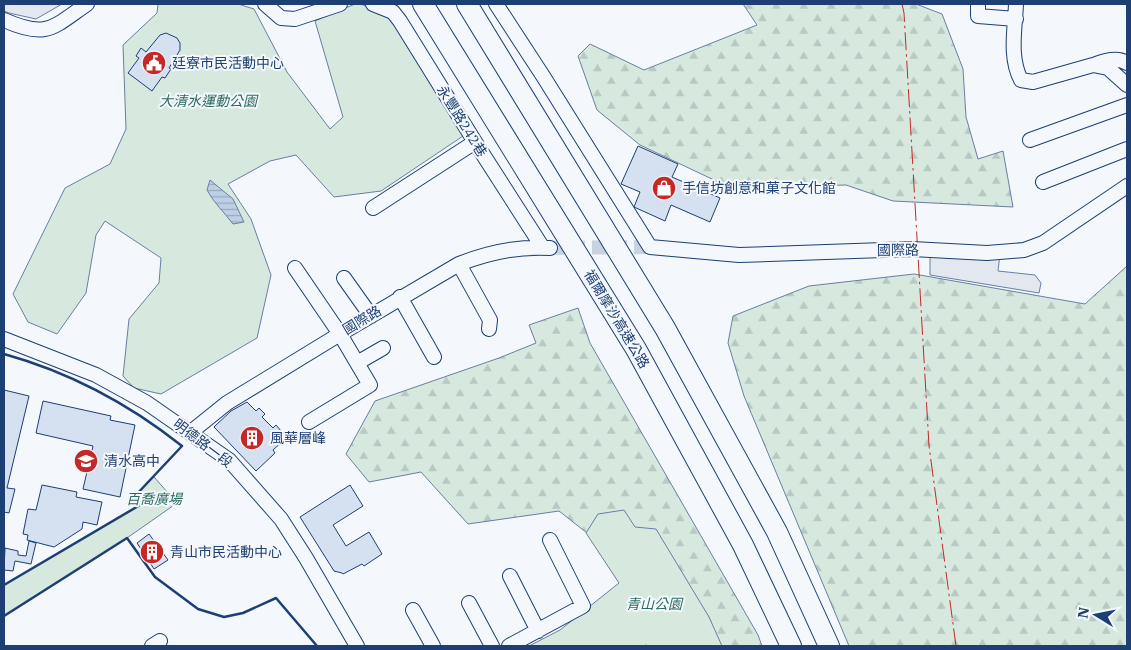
<svg xmlns="http://www.w3.org/2000/svg" width="1131" height="650" font-family="'IBM Plex Serif','Noto Sans TC',serif">
<style>
.forest{fill:url(#forest-firs);stroke:#687fa3}
.green{fill:#d7e8df;stroke:#687fa3}
.parking{fill:#e3e8f0;stroke:#687fa3}
.water{fill:url(#water-rules);stroke:#687fa3}
.building{fill:#d5e0f0;stroke:#1d3f73}
.lines{fill:none;stroke-linecap:round;stroke-linejoin:round}
.minor-tunnel{stroke:#c9d2e0;stroke-width:14;stroke-dasharray:14 7;stroke-linecap:butt}
.minor-casing{stroke:#1d3f73;stroke-width:16}
.highway-casing{stroke:#1d3f73;stroke-width:22}
.minor{stroke:#f4f7fb;stroke-width:14}
.highway{stroke:#f4f7fb;stroke-width:20}
.wall{stroke:#1d3f73;stroke-width:2.5}
.power{stroke:#c62828;stroke-width:1;stroke-dasharray:18 4 2.5 4;stroke-linecap:butt}
.labels{text-anchor:middle;dominant-baseline:central;stroke-width:4;stroke-linejoin:round;paint-order:stroke}
.poi-label{font-size:14px;fill:#1d3f73;stroke:#f4f7fb;text-anchor:start}
.park-label{font-size:14px;font-style:italic;fill:#2c6c60;stroke:#f4f7fb}
.street-label{font-size:14px;fill:#1d3f73;stroke:#f4f7fb}
</style>
<defs>
<pattern id="forest-firs" width="22" height="20" patternUnits="userSpaceOnUse" patternTransform="scale(1.25)"><rect width="22" height="20" fill="#d7e8df"/><path d="M5 1l3.5 6h-7zM16 11l3.5 6h-7z" fill="#b8c8c3"/></pattern>
<pattern id="water-rules" width="6" height="5" patternUnits="userSpaceOnUse" patternTransform="scale(1.25)"><rect width="6" height="5" fill="#bed0e5"/><path d="M0 2.5h6" fill="none" stroke="#9aaabe"/></pattern>
</defs>
<rect width="100%" height="100%" fill="#f4f7fb"/>
<path class="forest" d="M743,4h173l26,10 21,55 3,48 12,42 25,-8 10,56 -120,-6 -47,-16 -115,3 -91,-43 -43,-35 -19,-54 12,-12 54,26 113,-45z
M1127,266v380h-278l-105,-250 -16,-53 5,-27 76,-30 105,-12 171,30z
M578,308l12,35 168,292 4,11h-64l-33,-52 -106,-83 -91,13 -47,-52 -52,10 -23,-28 29,-53 124,-43 37,-15 -7,-18z"/>
<path class="green" d="M158,4h80l16,5 33,63 43,57 13,-12 -28,-96 40,-17h6l35,16 70,114 -85,57 -47,6 -38,-42 -26,6 -42,23 23,35 20,56 -14,63 -96,56 -27,-6 -11,-12 6,-57 30,-36 2,-25 -56,-37 -9,14 -10,58 -29,41 -29,-12 -15,-28 52,-106 45,-24 16,-35 -3,-84 34,-32z
M154,477l23,26 -50,35 -123,78v-31l136,-80 -4,-10z
M624,510l11,17 21,2 53,88 13,29h-74l-2,-1 -3,1h-114l31,-16 59,-47 -33,-50 12,-19z"/>
<path class="parking" d="M4,4h58l-26,15 -27,-6 -5,-2z
M930,253l70,1 -2,17 37,4 6,8 -2,10 -109,-18z"/>
<path class="water" d="M210,180l23,19 11,23 -11,2c-9,-12 -19,-21 -26,-34z"/>
<path class="building" d="M166,33l11,5 3,5v7l-11,18 2,1 -6,9 -3,-1 -10,14 -24,-18 11,-15 -3,-2 5,-8 5,4 14,-17z
M638,146l40,18 -6,13 48,21 -10,24 -39,-17 -6,16 -31,-14 6,-15 -19,-8z
M4,390l25,6 -22,92 8,1 -6,24 -5,-1z
M43,401l68,15 -1,4 25,5 -15,72 -37,-8 10,-43 -57,-13z
M247,402l9,9 3,-3 6,6 -3,3 11,11 3,-3 6,7 -3,3 5,5 -11,10 2,3 -19,18 -42,-44 17,-16z
M42,485l35,7 -1,5 26,5 -5,23 -14,-3 -1,7 -28,18 -27,-7 1,-5 -5,-1 5,-25 8,1z
M350,485l13,21 -30,19 13,21 23,-14 13,22 -18,12 -2,-2 -19,10 -1,-1 -8,-2 -34,-54z
M149,534l19,26 -14,9 -17,-26z
M29,541l7,2 -5,21 -16,-3 -2,10 -9,-1 1,-22 13,3v4l8,1z"/>
<g class="lines">
<path class="minor-tunnel" d="M550,248l100,-1"/>
<g class="minor-casing">
<path id="minor" d="M265,4l16,14 14,1 45,-15
M373,4l20,8 7,9 75,121 68,106
M496,4l47,72 107,171 89,8 173,-6 75,4 37,-3 19,-7 84,-57
M978,4v12l38,3
M1016,4c-1,25 -7,53 5,76l12,2 60,-17 15,3 19,17
M4,20c43,19 48,8 83,-16
M1096,64c10,-4 22,-7 31,-1
M1030,140l97,-35
M1043,182l84,-33
M373,208l102,-66
M459,264l31,56 -1,9
M295,268l45,66 30,51 -61,37
M344,278l27,38
M400,297l34,60
M4,339l92,36 51,28 82,57 52,59 25,39 51,88
M357,363l26,-15
M191,432l36,-29 113,-69 119,-70c28,-11 60,-18 91,-16
M510,576l28,55
M469,603l23,43
M413,610l20,36
M152,646l8,-5
M509,646l74,-40 -33,-66"/>
</g>
<g class="highway-casing">
<path id="highway" d="M423,4l213,345 107,196 48,101
M467,4l198,324 112,204 52,114"/>
</g>
<use href="#minor" class="minor"/>
<use href="#highway" class="highway"/>
<path class="wall" d="M4,354c65,18 125,50 178,92l-46,49 4,10 -136,80
M4,616l123,-78 28,39 43,32 26,8 19,-4 33,-15 41,48"/>
<path class="power" d="M902,4l2,9 25,433 27,200"/>
</g>
<defs>
<g id="civic-disc" transform="scale(1.25)"><circle r="9.5" fill="#c62828" stroke="#f4f7fb"/><path d="M-.6-6.5H3V-4.5H.6V-3L4-1V1h2V6H-6V1h2V-1L-.6-3ZM-1.2 2.5V6h2.4V2.5Z" fill="#fff"/></g>
<g id="shop-disc" transform="scale(1.25)"><circle r="9.5" fill="#c62828" stroke="#f4f7fb"/><path d="M-5-2.5h2.3a2.7 3.5 0 0 1 5.4 0H5L5.5 6h-11ZM-1.5-2.5h3a1.5 2.3 0 0 0-3 0Z" fill="#fff"/></g>
<g id="building-disc" transform="scale(1.25)"><circle r="9.5" fill="#c62828" stroke="#f4f7fb"/><path d="M-4-6H4V6H1V3H-1V6H-4ZM-2.5-4.3h1.7v1.8h-1.7ZM.8-4.3h1.7v1.8H.8ZM-2.5-1h1.7V.8h-1.7ZM.8-1h1.7V.8H.8Z" fill="#fff"/></g>
<g id="school-disc" transform="scale(1.25)"><circle r="9.5" fill="#c62828" stroke="#f4f7fb"/><path d="M0-5L7-2L0 1L-7-2ZM-4 1L0 2.5L4 1V4Q0 6-4 4Z" fill="#fff"/></g>
</defs>
<g fill-rule="evenodd">
<use href="#civic-disc" x="154" y="63"/>
<use href="#shop-disc" x="664" y="188"/>
<use href="#building-disc" x="252" y="438"/>
<use href="#school-disc" x="86" y="461"/>
<use href="#building-disc" x="152" y="552"/>
</g>
<g class="labels">
<g class="poi-label">
<text x="172" y="63">廷寮市民活動中心</text>
<text x="682" y="188">手信坊創意和菓子文化館</text>
<text x="270" y="438">風華層峰</text>
<text x="104" y="461">清水高中</text>
<text x="170" y="552">青山市民活動中心</text>
</g>
<g class="park-label">
<text x="208" y="101">大清水運動公園</text>
<text x="154" y="499">百喬廣場</text>
<text x="654" y="604">青山公園</text>
</g>
<g class="street-label">
<text transform="translate(462 121) rotate(58)">永豐路242巷</text>
<text transform="translate(898 250) rotate(-1)">國際路</text>
<text transform="translate(617 319) rotate(59)">福爾摩沙高速公路</text>
<text transform="translate(362 320) rotate(-31)">國際路</text>
<text transform="translate(203 443) rotate(37)">明德路一段</text>
</g>
</g>
<rect width="1131" height="650" fill="none" stroke="#1d3f73" stroke-width="10"/>
<g transform="translate(1096 615) rotate(280)" stroke="#f4f7fb" stroke-width="4" paint-order="stroke">
<path d="M0-4L9 19L0 12L-9 19Z" fill="#1d3f73"/>
<text y="-8" font-size="14" font-weight="bold" text-anchor="middle" fill="#1d3f73">N</text>
</g>
</svg>
